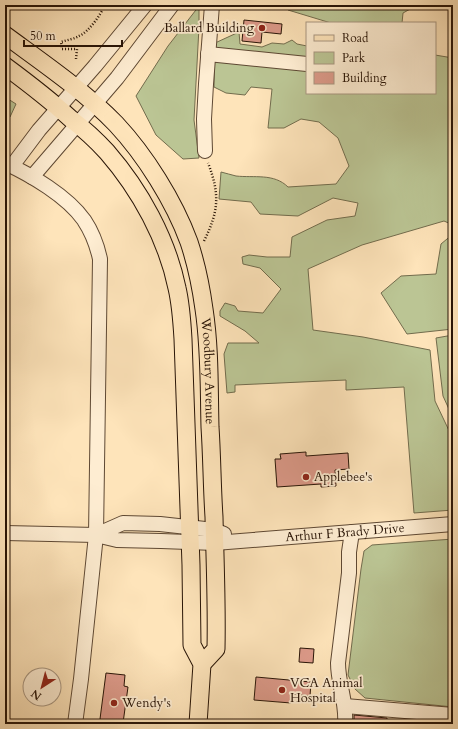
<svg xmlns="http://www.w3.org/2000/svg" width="458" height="729" font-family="Cardo,serif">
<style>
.green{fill:#bbc594;stroke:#726c4d}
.building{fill:#dd9a8a;stroke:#281406}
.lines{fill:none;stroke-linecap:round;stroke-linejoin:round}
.minor-casing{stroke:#5e4833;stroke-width:16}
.major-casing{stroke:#281406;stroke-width:19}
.path{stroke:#281406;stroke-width:2.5;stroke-dasharray:1 2;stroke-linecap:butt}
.minor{stroke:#feedd2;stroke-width:14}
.major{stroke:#fee4ba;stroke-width:17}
.poi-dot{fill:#8f2418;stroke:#feedd2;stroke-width:1.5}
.labels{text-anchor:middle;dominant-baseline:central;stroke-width:3.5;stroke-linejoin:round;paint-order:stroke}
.poi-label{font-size:13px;fill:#281406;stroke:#feedd2;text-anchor:start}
.street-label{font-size:13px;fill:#281406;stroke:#feedd2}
</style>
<rect width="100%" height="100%" fill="#fee4ba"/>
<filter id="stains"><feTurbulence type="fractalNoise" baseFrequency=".005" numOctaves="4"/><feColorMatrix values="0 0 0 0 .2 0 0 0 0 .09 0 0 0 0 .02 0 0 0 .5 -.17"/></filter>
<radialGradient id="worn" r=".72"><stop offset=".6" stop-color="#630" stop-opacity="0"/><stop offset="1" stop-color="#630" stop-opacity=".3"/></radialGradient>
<path class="green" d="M283,5h128l1,3 -9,5 -1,10h-71l-43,-13z
M199,6v21l-5,93 5,38 -16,1 -27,-24 -20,-39 32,-50z
M239,32l1,12 22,3 10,-4 12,1 8,-4 5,4 10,2v47h128v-38l18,3v167l-9,-4 -82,24 -54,24 5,61 50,7 67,13 5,51 18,38v71l-39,3 -10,-126 -58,3v-10l-111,5v7l-8,1 -3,-39 4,-11h31l-14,-12 -25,-15v-5l5,-8 10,3 3,5 25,2 18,-24 -21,-21 -17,-4 -1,-7 7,-2 18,2h23l2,-20 35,-17 28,-4 3,-13 -25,-5 -35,18 -38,-2 -9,-12 -32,-3 2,-27c5,1 10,3 15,4 18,2 38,-3 52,11l48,-3 13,-18 -11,-28 -19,-16 -18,-3 -17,9h-16l4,-39 -21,-2 -6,8 -19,-2 -12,-6 1,-44z
M5,97l11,7 -6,13 -5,-1z
M453,234v95l-46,5 -26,-41 20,-17 35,-2 5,-30z
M453,335v83l-10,-22 -7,-58z
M453,539v168l-88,-9 -10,-9 -7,-14 13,-106 3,-18 8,-6z"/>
<path class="building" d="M244,20l38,4 -1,10 -19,-2 -1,11 -19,-2z
M306,452v4l42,-3 1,16 -14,1 1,16 -15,1v-3l-44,3 -2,-28h6l-1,-5z
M300,648l14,1 -1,14 -14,-1z
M106,673l19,2 -1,11 4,1 -5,36h-3v1h-18v-4l-2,-1z
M256,677l55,5 -1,14 -19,-2v9l-37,-3z
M354,715l33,3v6h-33z"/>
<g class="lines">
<g class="minor-casing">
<g id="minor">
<path d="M208,54l99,10"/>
<path d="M205,151l-1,-32 2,-35 6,-79"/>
<path d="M5,163c26,12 62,33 79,57 8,12 13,25 16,39l-4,276 -15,144 -6,45"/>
<path d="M12,166l27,-36 56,-64 50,-61"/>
<path d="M32,177l85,-99 55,-73"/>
<path id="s1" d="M5,533l91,2 21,5 44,1 54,2 238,-19"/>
<path d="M96,535l27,-12 37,1 54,6 10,4"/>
<path d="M345,706l108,9"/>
<path d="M345,724c2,-21 -7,-40 -7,-61l11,-90v-21l3,-20"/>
</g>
</g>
<g class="major-casing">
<g id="major">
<path id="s2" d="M5,35c38,28 78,55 111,89 29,31 58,77 73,118 7,21 12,45 15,67 6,39 5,79 6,118 2,30 2,60 4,90 1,45 3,88 2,132l-14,15"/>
<path d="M5,66c23,17 45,34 66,53 13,10 25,21 36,33 33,38 60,87 70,136 4,17 5,34 6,51l8,226 1,80 10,19 -4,60"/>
</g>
</g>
<path class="path" d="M76,59l1,-10h-15l-1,-7c6,-2 13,-3 18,-6 10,-4 22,-22 26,-31
M204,241c15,-30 16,-47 4,-78"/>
<use href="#minor" class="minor"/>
<use href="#major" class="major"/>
</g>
<g class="poi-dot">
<circle cx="262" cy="28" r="4"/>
<circle cx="306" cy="477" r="4"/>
<circle cx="282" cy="690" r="4"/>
<circle cx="114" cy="703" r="4"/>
</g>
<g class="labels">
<g class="poi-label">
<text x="254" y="28" text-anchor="end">Ballard Building</text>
<text x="314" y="477">Applebee's</text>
<text x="290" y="683">VCA Animal<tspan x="290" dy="15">Hospital</tspan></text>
<text x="122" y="703">Wendy's</text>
</g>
<g class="street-label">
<text stroke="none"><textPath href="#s2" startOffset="413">Woodbury Avenue</textPath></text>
<text stroke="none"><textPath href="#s1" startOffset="341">Arthur F Brady Drive</textPath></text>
</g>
</g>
<rect width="458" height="729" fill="none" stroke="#fee4ba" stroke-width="20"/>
<rect x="6" y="6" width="446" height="717" fill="none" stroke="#281406" stroke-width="2"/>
<rect x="10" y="10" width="438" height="709" fill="none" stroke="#281406"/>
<rect x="306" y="22" width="130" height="72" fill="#feedd2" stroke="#a89680"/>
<rect x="314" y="35" width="20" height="6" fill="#fee4ba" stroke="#a89680"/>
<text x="342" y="42" font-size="12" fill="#281406">Road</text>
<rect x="314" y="52" width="20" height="12" fill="#bbc594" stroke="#a89680"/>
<text x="342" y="62" font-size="12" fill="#281406">Park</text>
<rect x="314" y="72" width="20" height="12" fill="#dd9a8a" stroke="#a89680"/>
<text x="342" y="82" font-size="12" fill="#281406">Building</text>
<g transform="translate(42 687) rotate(216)"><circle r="19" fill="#feedd2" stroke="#a89680"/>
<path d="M0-3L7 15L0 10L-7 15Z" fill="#8f2418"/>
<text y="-6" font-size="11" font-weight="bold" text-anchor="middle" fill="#281406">N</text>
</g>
<path d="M24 40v6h98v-6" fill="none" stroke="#281406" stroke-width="2"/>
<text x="30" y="40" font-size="12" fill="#281406" stroke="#feedd2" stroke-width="3" paint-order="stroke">50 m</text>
<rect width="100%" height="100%" filter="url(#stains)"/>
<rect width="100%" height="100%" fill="url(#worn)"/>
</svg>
